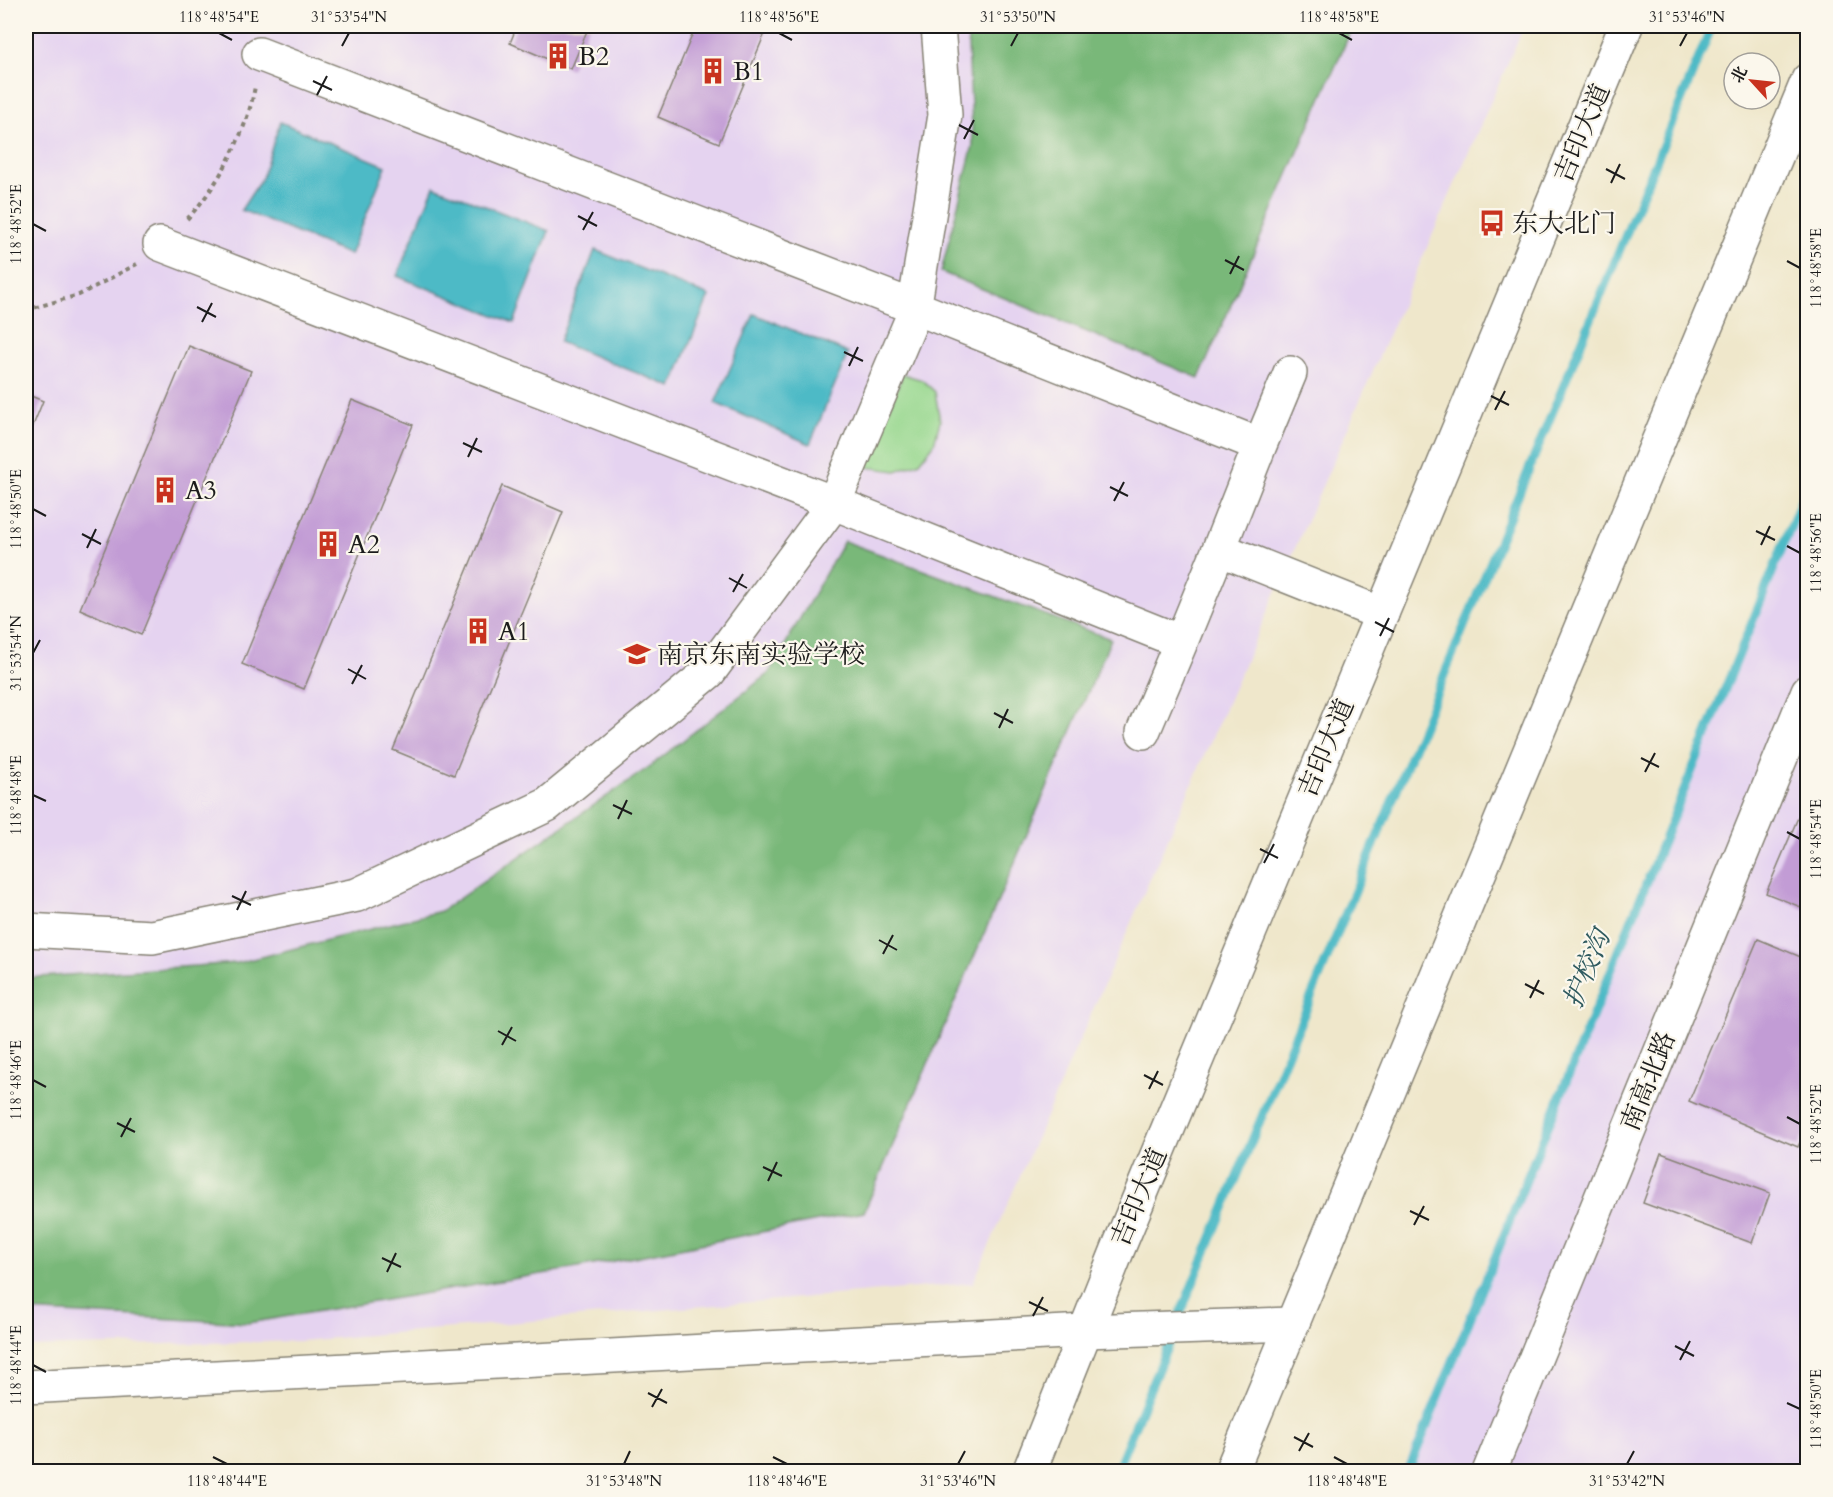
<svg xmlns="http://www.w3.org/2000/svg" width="1833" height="1497" font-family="Cardo,'Noto Serif SC',serif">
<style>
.built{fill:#e5d3f0}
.green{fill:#97d78e;stroke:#5a7a55;stroke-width:1.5}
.forest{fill:#79b879;stroke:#4a6a4a;stroke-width:1.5}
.water{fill:#4dbac6;stroke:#346b71;stroke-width:1.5}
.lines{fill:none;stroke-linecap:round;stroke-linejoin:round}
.stream{stroke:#4dbac6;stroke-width:9}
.building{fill:#c29cd5}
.minor-casing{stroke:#868274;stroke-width:36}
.major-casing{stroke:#868274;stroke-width:36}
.path{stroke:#868274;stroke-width:4;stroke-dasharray:4.5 4.5;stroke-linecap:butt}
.minor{stroke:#fff;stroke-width:33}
.major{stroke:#fff;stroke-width:33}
.ticks{fill:none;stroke:#1c1c1c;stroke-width:2}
.labels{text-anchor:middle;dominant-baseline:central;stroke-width:4.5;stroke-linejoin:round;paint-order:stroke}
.poi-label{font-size:26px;fill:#1c1c1c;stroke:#fbf7ec;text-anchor:start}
.street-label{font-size:26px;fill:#1c1c1c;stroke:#fbf7ec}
.water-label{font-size:27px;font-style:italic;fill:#305b60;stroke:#fbf7ec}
.neatline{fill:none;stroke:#1c1c1c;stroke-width:2}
.ticks-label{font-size:15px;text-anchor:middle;fill:#1c1c1c}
</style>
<rect width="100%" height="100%" fill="#fbf7ec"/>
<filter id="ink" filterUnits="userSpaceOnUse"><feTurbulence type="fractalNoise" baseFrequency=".0167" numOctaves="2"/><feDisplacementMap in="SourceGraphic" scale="12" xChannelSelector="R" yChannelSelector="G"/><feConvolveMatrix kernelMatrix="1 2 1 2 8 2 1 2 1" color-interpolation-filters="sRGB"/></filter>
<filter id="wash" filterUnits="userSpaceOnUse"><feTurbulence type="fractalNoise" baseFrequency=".008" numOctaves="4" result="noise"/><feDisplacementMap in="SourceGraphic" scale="24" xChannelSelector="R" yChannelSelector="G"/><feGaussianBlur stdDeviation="1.35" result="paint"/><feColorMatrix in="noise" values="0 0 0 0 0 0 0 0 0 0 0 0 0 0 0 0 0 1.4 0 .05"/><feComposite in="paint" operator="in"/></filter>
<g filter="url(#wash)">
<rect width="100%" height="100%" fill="#efe7cb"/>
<path class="built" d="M26,26h1498l-551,1257 -672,58 -275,6z
M1807,476v995h-404z"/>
<path class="green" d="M903,374l19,6 13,12 5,29 -6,23 -14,18 -24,9 -31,-4z"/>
<path class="forest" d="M967,26h386l-154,352 -258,-106 32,-127z
M844,541l267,98 -247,573 -286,56 -330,55 -222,-12v-333l211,-15 204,-52 208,-144 120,-94z"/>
<path class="water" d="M280,122l106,44 -36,89 -109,-45 21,-32z
M434,186l115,45 -35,92 -117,-47z
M595,250l114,46 -37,91 -113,-45z
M754,314l94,39 -38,91 -95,-41z"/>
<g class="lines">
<path class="stream" d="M1177,1322l535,-1296
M1116,1472l56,-137
M1408,1472l400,-988"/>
</g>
<g id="blocks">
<path class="building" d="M517,26h72l-18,43 -61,-26z
M696,26h72l-49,117 -61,-26z
M189,346l62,25 -110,264 -61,-26z
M26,394l17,7 -17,42z
M352,400l61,25 -109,264 -62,-25z
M502,486l61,26 -109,263 -61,-25z
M1808,794v116l-42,-17z
M1758,939l50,21v164l-10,23 -109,-46z
M1661,1153l109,40 -18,50 -109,-40z"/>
</g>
</g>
<g filter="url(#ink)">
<use href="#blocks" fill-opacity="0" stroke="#868274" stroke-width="1.5"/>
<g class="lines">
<g class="minor-casing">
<path id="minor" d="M259,54l655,253 346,138 -41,104
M160,244l674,259 347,139 38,-93 163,65
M1260,445l30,-72
M1143,732l38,-90
M26,930l126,7 205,-42 190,-90 162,-133 125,-169 79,-187 32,-201 -7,-89
M26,1387l1059,-56 205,-7
M1489,1472l319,-781"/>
</g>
<g class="major-casing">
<path id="major" d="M1029,1472l89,-223 508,-1223
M1231,1472l577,-1392"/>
</g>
<path class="path" d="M187,219c31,-32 61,-89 68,-133
M26,310l53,-15 58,-31"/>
<use href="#minor" class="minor"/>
<use href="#major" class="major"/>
</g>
</g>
<path class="ticks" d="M219,33l13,7M779,33l13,7M1339,33l13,7M342,46l7,-13M1011,46l7,-13M1680,46l7,-13M313,81l19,9M317,95l10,-19M959,125l19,10M964,139l10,-19M1606,169l19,10M1611,183l9,-19M578,216l19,10M33,224l13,7M583,230l10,-18M1225,260l19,10M1787,261l13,7M1230,274l9,-18M197,307l19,10M202,322l10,-19M844,352l19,9M849,366l9,-19M1491,396l18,9M1495,410l10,-19M463,443l19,9M468,457l9,-19M1110,487l18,9M1114,501l10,-19M33,509l13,7M1756,531l19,9M82,534l19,10M1761,545l9,-19M1787,546l13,7M87,548l9,-19M729,578l18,10M733,592l10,-18M1375,622l19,10M1380,636l9,-18M33,653l7,-13M348,669l18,10M352,684l10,-19M994,713l19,10M999,728l9,-19M1641,758l18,9M1645,772l10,-19M33,795l13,6M613,805l19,9M618,819l9,-19M1787,832l13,7M1260,849l18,9M1264,863l10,-19M232,896l19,9M237,910l9,-19M879,940l18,10M883,954l10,-19M1525,984l19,10M1530,998l9,-18M498,1031l18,10M502,1045l10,-18M1144,1075l19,10M33,1080l13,7M1149,1089l9,-18M1787,1117l13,7M117,1123l18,9M121,1137l10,-19M763,1167l19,9M768,1181l9,-19M1410,1211l19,9M1414,1225l10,-19M382,1258l19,9M387,1272l9,-19M1029,1302l19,9M1033,1316l10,-19M1675,1346l19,10M1680,1360l10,-19M33,1365l13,7M648,1393l19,10M1787,1403l13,6M652,1407l10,-18M1294,1437l19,10M1299,1451l10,-18M213,1457l14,7M773,1457l14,7M1334,1457l13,7M624,1464l6,-13M958,1464l7,-13M1627,1464l7,-13"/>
<defs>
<g id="building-bare" transform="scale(2.07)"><path d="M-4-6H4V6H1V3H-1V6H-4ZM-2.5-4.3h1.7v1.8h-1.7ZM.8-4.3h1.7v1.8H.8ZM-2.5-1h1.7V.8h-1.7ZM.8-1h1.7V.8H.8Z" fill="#c8321e" stroke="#fbf7ec" stroke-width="2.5" paint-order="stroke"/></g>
<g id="bus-bare" transform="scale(2.07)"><path d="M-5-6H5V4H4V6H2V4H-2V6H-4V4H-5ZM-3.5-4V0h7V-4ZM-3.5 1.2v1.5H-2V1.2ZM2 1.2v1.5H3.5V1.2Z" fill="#c8321e" stroke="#fbf7ec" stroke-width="2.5" paint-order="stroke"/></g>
<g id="school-bare" transform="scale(2.07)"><path d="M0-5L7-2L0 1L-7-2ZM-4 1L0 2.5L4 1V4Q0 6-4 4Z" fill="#c8321e" stroke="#fbf7ec" stroke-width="2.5" paint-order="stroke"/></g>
</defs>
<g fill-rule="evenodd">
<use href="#building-bare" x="558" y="56"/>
<use href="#building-bare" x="713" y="71"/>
<use href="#bus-bare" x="1492" y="223"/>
<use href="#building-bare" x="165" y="490"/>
<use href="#building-bare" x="328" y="544"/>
<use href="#building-bare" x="478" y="631"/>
<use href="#school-bare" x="637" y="654"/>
</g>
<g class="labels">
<g class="poi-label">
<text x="578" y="56">B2</text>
<text x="733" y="71">B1</text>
<text x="1512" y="223">东大北门</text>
<text x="185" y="490">A3</text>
<text x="348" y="544">A2</text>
<text x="498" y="631">A1</text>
<text x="657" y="654">南京东南实验学校</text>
</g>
<g class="street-label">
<text transform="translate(1582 133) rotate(-67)">吉印大道</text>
<text transform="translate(1326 748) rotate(-67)">吉印大道</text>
<text transform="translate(1648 1081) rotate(-68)">南高北路</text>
<text transform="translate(1139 1197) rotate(-67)">吉印大道</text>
</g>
<g class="water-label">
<text transform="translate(1587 969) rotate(-68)">护校沟</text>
</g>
</g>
<rect width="1833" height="1497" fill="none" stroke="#fbf7ec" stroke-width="66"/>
<g transform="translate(1752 81) rotate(297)"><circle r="28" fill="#fbf7ec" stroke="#a29f99" stroke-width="1.5"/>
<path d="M0-4.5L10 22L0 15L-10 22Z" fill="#c8321e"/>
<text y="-9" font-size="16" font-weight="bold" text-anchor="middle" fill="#1c1c1c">北</text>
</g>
<rect x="33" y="33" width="1767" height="1431" class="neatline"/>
<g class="ticks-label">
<text x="219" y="22">118°48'54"E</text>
<text x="349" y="22">31°53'54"N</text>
<text x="779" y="22">118°48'56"E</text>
<text x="1018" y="22">31°53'50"N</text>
<text x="1339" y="22">118°48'58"E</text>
<text x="1687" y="22">31°53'46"N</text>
<text transform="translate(16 224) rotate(-90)" y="5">118°48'52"E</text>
<text transform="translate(1816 268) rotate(-90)" y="5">118°48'58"E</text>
<text transform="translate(16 509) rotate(-90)" y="5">118°48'50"E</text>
<text transform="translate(1816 553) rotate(-90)" y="5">118°48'56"E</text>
<text transform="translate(16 653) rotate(-90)" y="5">31°53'54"N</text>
<text transform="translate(16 795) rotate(-90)" y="5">118°48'48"E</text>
<text transform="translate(1816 839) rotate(-90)" y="5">118°48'54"E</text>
<text transform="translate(16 1080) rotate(-90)" y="5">118°48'46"E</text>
<text transform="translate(1816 1124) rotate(-90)" y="5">118°48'52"E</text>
<text transform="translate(16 1365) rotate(-90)" y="5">118°48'44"E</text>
<text transform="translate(1816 1409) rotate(-90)" y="5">118°48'50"E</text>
<text x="227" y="1486">118°48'44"E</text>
<text x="624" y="1486">31°53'48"N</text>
<text x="787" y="1486">118°48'46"E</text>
<text x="958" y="1486">31°53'46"N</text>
<text x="1347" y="1486">118°48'48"E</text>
<text x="1627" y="1486">31°53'42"N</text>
</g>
</svg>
